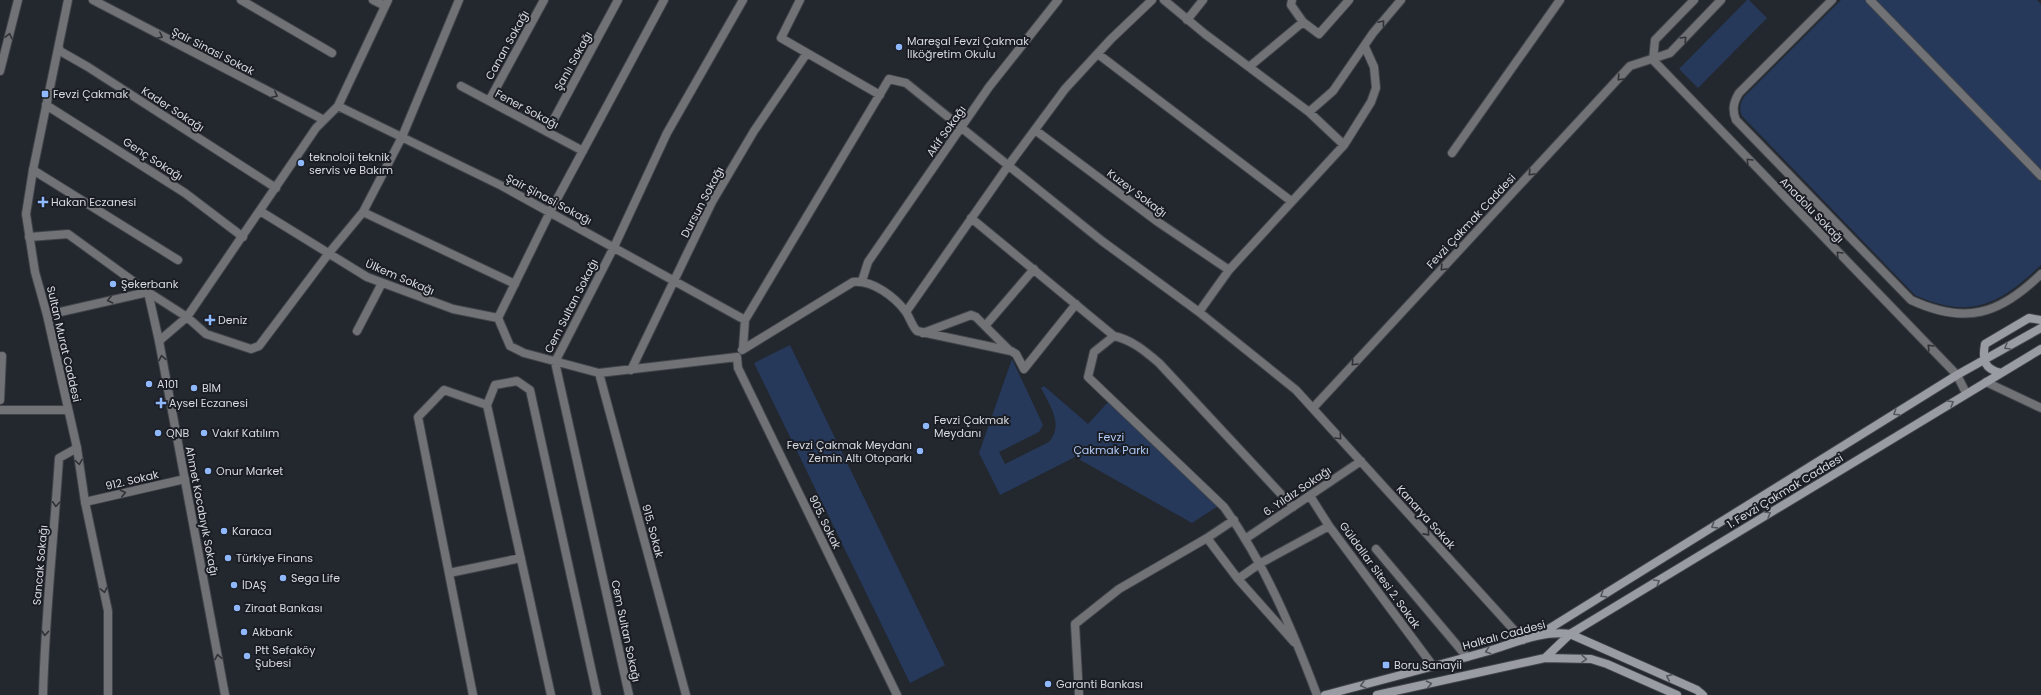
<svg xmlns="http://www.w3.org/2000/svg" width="2041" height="695" font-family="Poppins,sans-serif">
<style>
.green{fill:#26395b}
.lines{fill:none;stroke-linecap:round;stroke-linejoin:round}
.minor-casing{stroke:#40444a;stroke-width:10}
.tertiary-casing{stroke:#40444a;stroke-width:10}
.secondary-casing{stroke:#40444a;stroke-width:10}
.minor{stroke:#707276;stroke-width:8}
.tertiary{stroke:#707276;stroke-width:8}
.secondary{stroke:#999da3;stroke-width:8}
.oneway{stroke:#303238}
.oneway2{stroke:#53575d}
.poi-dot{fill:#90b8fd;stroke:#1a1d24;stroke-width:1.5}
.labels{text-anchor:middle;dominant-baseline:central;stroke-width:4;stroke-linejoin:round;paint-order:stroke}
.poi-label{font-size:11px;fill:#d7dadf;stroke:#1a1d24;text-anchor:start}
.street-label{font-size:11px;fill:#d7dadf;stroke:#1a1d24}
.park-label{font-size:11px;fill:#afcaf7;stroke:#1a1d24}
</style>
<rect width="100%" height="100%" fill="#23272e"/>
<path class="green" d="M1747,0h2l18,18 -69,70 -19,-19z
M1841,0h24l176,182v83c-42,40 -71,55 -126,30l-173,-179c-3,-7 -2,-12 2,-19z
M1876,0h161l4,4v166z
M790,345l155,320 -35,18 -156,-320z
M1012,359l31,66 -4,7 -40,20 6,12 44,-22c15,-18 1,-36 -8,-54l3,-2 44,38 21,-23 109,105 -26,17 -117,-66 -75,38 -21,-42z"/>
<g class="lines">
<g class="minor-casing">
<path id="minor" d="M93,0l231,120
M241,0l91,53
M373,0l12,6
M664,0l-114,212 -52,106 12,28 14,7 75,20 138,-16
M800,0l-19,38 99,57
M1164,0l41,34 104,78 35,33
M1292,0l-1,5 12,17 16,12 30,-34
M1832,0l-93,93c-6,10 -7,17 -3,27l175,180c54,25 88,15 130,-26
M1870,0l171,176
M1187,20l16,-20
M1365,47l9,20 2,21 -5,14 -27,43 -115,125 -30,42 97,78 227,250
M59,48l1,3 28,16 188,121
M1098,54l193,147
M1249,67l54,-45
M0,71l18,-71
M461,86l122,65
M489,101l55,-101
M46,105l139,88 58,44
M338,106l164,80 243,134
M1309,112l24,-21 40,-58 28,-33
M1035,130l123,92 71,48
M547,132l71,-132
M1452,153l108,-153
M33,170l145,90
M260,211l107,66 86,32 45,9
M363,212l152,72
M971,218l143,118
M29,237l39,-3 80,58 39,25 19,17 45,15 8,-3 70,-93 34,-41 39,-75 57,-137
M862,281l6,-19 121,-175 69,-87
M906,312l102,-146 57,-77 46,-50 41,-39
M985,326l49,-57
M357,331l25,-48
M923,333l48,-18 5,2 33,33
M159,341l28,-24 129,-189 22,-22 50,-106
M743,348l2,-28 144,-241 17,4 196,158 97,71
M742,350l111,-68c20,-2 42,15 53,30 4,6 6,14 11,19l94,20 5,3 8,15 52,-65
M737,357l1,11 159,327
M631,370l81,-168 42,-71 53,-78
M599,373l87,322
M1986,382l55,26
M0,400l2,-44
M0,410h68
M1310,496l19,30 104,140
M85,502l100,-23
M1293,507l-134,-144c-14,-12 -27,-23 -45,-27l-20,16 -6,25 136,130c41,57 68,122 93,188
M1207,538l27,-18
M1245,539l116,-78
M1376,549l91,108
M449,573l72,-15
M1238,579l21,-15 70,-38
M43,695c2,-79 11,-158 16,-237l18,-10
M473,695l-55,-278 26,-27 43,15
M551,695l-64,-290 8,-20 22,-4 13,9 67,305
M629,695l-74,-333 59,-115 53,-114 76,-133
M1079,695l-4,-71 44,-35 88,-51 31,41 56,63"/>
</g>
<g class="tertiary-casing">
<path id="tertiary" d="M68,0l-35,170 -7,44 9,58 12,43 30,133 8,54 23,109v84
M1694,0l-39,40 -2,20 304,315 9,18
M47,315l101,-23 11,49 66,354
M1313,408l317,-342 40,-13 51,-53"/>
</g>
<g class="secondary-casing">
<path id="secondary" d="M2001,373c-17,-4 -19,-13 -16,-29l44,-26 12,2
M1539,635l418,-260 84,-47
M1545,658l25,-24 471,-285
M1325,695c53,-14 107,-28 160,-43 28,-8 55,-22 85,-18l127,56 6,5
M1377,695l168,-37 46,1 16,5 70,31"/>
</g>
<use href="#minor" class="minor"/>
<use href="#tertiary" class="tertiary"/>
<use href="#secondary" class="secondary"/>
</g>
<defs><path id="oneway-chevron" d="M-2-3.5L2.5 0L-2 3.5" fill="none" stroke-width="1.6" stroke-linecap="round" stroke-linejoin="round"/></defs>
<g class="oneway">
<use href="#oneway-chevron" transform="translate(1382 23) rotate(-50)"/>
<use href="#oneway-chevron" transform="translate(9 36) rotate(-76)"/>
<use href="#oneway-chevron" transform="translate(160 36) rotate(27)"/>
<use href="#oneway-chevron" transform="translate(1684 39) rotate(-46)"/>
<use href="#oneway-chevron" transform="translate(1620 78) rotate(133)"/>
<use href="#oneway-chevron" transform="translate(275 95) rotate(27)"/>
<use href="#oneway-chevron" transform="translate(1749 161) rotate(-134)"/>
<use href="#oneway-chevron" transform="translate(1531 173) rotate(133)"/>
<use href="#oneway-chevron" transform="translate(1839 254) rotate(-134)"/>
<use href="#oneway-chevron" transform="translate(1443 268) rotate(133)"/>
<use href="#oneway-chevron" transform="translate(110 300) rotate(167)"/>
<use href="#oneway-chevron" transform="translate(1930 347) rotate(-134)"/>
<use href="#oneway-chevron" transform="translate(162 358) rotate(-101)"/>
<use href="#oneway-chevron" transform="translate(1354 363) rotate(133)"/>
<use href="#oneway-chevron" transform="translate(1339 437) rotate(47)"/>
<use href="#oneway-chevron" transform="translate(79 462) rotate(81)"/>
<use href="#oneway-chevron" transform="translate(123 493) rotate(-13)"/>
<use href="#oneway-chevron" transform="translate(56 504) rotate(94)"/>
<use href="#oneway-chevron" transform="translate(1427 533) rotate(48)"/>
<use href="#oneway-chevron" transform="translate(104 590) rotate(78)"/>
<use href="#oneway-chevron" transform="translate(45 633) rotate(95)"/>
<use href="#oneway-chevron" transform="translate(218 657) rotate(-100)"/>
</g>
<g class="oneway2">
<use href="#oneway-chevron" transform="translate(2007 347) rotate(150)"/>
<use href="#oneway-chevron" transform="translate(1951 403) rotate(-31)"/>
<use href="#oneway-chevron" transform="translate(1896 413) rotate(148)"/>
<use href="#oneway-chevron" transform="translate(1768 514) rotate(-31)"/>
<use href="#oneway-chevron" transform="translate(1714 526) rotate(148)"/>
<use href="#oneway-chevron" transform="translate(1657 582) rotate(-31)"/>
<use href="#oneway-chevron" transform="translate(1603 595) rotate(148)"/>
<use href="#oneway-chevron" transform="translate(1488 651) rotate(163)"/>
<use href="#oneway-chevron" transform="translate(1584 659) rotate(1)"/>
<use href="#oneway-chevron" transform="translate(1669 677) rotate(-156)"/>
<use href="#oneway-chevron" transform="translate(1429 684) rotate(-12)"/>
<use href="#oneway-chevron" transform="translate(1363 685) rotate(165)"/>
</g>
<g class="poi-dot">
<circle cx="899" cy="47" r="4"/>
<rect x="41" y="90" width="8" height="8" rx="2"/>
<circle cx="301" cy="163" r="4"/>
<path d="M41 196h4v4h4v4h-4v4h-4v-4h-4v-4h4z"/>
<circle cx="113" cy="284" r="4"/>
<path d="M208 314h4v4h4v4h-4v4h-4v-4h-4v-4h4z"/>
<circle cx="149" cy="384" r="4"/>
<circle cx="194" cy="388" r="4"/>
<path d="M159 397h4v4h4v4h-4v4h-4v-4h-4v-4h4z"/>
<circle cx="926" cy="426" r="4"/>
<circle cx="158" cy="433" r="4"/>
<circle cx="204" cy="433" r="4"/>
<circle cx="920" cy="451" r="4"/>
<circle cx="208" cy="471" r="4"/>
<circle cx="224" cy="531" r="4"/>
<circle cx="228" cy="558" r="4"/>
<circle cx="283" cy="578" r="4"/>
<circle cx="234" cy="585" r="4"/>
<circle cx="237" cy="608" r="4"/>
<circle cx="244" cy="632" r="4"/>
<circle cx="247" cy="656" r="4"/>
<rect x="1382" y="661" width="8" height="8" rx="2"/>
<circle cx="1048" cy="684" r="4"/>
</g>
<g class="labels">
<g class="poi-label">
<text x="907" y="41">Mareşal Fevzi Çakmak<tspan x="907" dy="13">İlköğretim Okulu</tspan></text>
<text x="53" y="94">Fevzi Çakmak</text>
<text x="309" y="157">teknoloji teknik<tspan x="309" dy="13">servis ve Bakım</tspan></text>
<text x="51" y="202">Hakan Eczanesi</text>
<text x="121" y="284">Şekerbank</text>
<text x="218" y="320">Deniz</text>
<text x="157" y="384">A101</text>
<text x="202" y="388">BİM</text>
<text x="169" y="403">Aysel Eczanesi</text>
<text x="934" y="420">Fevzi Çakmak<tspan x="934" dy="13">Meydanı</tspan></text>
<text x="166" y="433">QNB</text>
<text x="212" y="433">Vakıf Katılım</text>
<text x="912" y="445" text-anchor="end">Fevzi Çakmak Meydanı<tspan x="912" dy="13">Zemin Altı Otoparkı</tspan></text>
<text x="216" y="471">Onur Market</text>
<text x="232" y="531">Karaca</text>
<text x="236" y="558">Türkiye Finans</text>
<text x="291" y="578">Sega Life</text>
<text x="242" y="585">İDAŞ</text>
<text x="245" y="608">Ziraat Bankası</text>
<text x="252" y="632">Akbank</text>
<text x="255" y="650">Ptt Sefaköy<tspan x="255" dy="13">Şubesi</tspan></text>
<text x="1394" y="665">Boru Sanayii</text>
<text x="1056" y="684">Garanti Bankası</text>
</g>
<g class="street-label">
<text transform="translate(507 45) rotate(-61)">Canan Sokağı</text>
<text transform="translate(213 51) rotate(27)">Şair Sinasi Sokak</text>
<text transform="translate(573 61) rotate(-61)">Şanlı Sokağı</text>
<text transform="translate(173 109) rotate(33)">Kader Sokağı</text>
<text transform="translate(527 109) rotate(28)">Fener Sokağı</text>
<text transform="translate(946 131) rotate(-55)">Akif Sokağı</text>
<text transform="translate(153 159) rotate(33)">Genç Sokağı</text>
<text transform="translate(1137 193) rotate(37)">Kuzey Sokağı</text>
<text transform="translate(549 199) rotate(28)">Şair Şinasi Sokağı</text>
<text transform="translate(702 202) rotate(-62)">Dursun Sokağı</text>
<text transform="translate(1812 210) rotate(46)">Anadolu Sokağı</text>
<text transform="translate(1471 221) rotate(-47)">Fevzi Çakmak Caddesi</text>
<text transform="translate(400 277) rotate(23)">Ülkem Sokağı</text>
<text transform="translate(571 306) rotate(-63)">Cem Sultan Sokağı</text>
<text transform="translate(64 344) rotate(77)">Sultan Murat Caddesi</text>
<text transform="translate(132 480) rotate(-13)">912. Sokak</text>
<text transform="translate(1297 491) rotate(-34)">6. Yıldız Sokağı</text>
<text transform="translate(1785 491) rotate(-31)">1. Fevzi Çakmak Caddesi</text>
<text transform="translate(202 511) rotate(79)">Ahmet Kocabıyık Sokağı</text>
<text transform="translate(1426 517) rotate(48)">Kanarya Sokak</text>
<text transform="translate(825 522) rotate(64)">905. Sokak</text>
<text transform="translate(653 531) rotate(75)">915. Sokak</text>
<text transform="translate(40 565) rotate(-85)">Sancak Sokağı</text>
<text transform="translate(1380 575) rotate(54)">Güldallar Sitesi 2. Sokak</text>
<text transform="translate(626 631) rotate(78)">Cem Sultan Sokağı</text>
<text transform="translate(1504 635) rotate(-15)">Halkalı Caddesi</text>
</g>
<g class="park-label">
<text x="1111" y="437">Fevzi<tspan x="1111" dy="13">Çakmak Parkı</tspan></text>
</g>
</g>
</svg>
